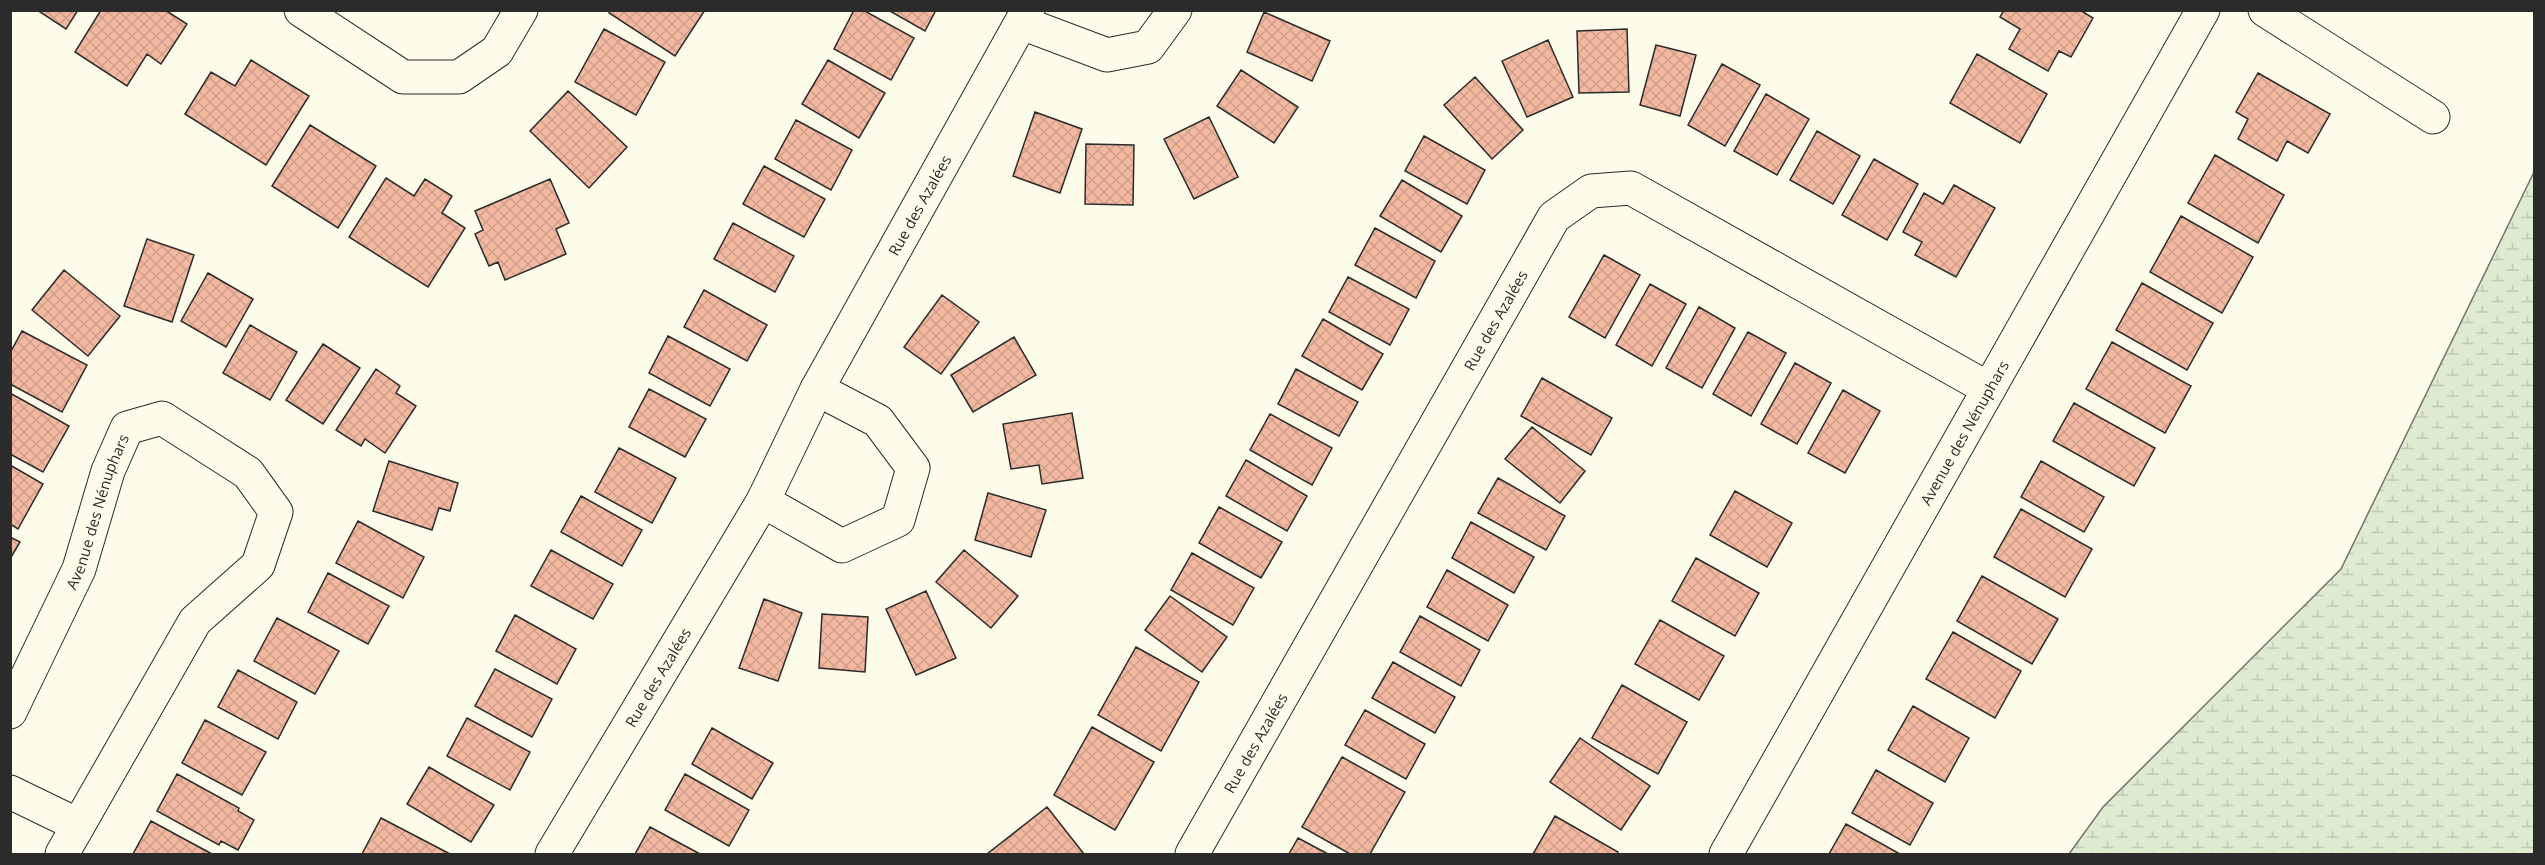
<svg xmlns="http://www.w3.org/2000/svg" width="2545" height="865" font-family="'Open Sans',sans-serif">
<style>
.wetland{fill:url(#wetland-marsh);stroke:#74746e;stroke-width:1.5}
.building{fill:url(#building-cross-hatch);stroke:#2b2b2b;stroke-width:1.5}
.lines{fill:none;stroke-linecap:round;stroke-linejoin:round}
.minor-casing{stroke:#2b2b2b;stroke-width:35}
.minor{stroke:#fdfbea;stroke-width:33}
.labels{text-anchor:middle;dominant-baseline:central;stroke-width:4.5;stroke-linejoin:round;paint-order:stroke}
.street-label{font-size:15px;fill:#2b2b2b;stroke:#fdfbea}
</style>
<defs>
<pattern id="wetland-marsh" width="20" height="14" patternUnits="userSpaceOnUse" patternTransform="scale(1.5)"><rect width="20" height="14" fill="#deebd1"/><path d="M1 5h8M5 5V1M11 12h8M15 12V8" fill="none" stroke="#bfcab4"/></pattern>
<pattern id="building-cross-hatch" width="8" height="8" patternUnits="userSpaceOnUse" patternTransform="scale(1.5)"><rect width="8" height="8" fill="#f2b8a0"/><path d="M0 0l8 8M0 8l8-8" fill="none" stroke="#d09e8a"/></pattern>
</defs>
<rect width="100%" height="100%" fill="#fdfbea"/>
<path class="wetland" d="M2534,172v682h-465l34,-47 238,-238z"/>
<path class="building" d="M37,10h41l-12,19z
M101,10h64l22,14 -26,40 -14,-10 -20,32 -52,-34z
M610,10h95l-30,46 -66,-43z
M854,10h9l51,28 -23,42 -57,-31z
M888,10h48l-11,21z
M2004,10h76l13,8 -22,39 -12,-6 -11,20 -39,-22 11,-20 -20,-12z
M1264,12l66,29 -18,40 -65,-29z
M604,29l61,33 -29,53 -61,-33z
M1627,29l2,63 -50,1 -2,-62z
M1548,40l25,57 -46,20 -25,-56z
M1656,45l40,10 -16,61 -40,-11z
M1977,54l70,40 -27,49 -70,-40z
M251,60l58,36 -43,69 -81,-51 26,-42 24,14z
M828,60l57,33 -26,45 -57,-34z
M1722,64l38,21 -35,61 -37,-21z
M1241,70l57,37 -24,36 -57,-37z
M2258,73l72,41 -22,39 -21,-12 -10,20 -39,-22 10,-20 -12,-7z
M1475,77l48,53 -31,29 -48,-54z
M568,91l59,56 -38,41 -59,-57z
M1766,94l43,25 -32,56 -43,-24z
M1035,112l47,17 -22,64 -47,-17z
M1209,117l29,60 -44,22 -30,-60z
M796,120l56,30 -21,40 -56,-31z
M310,125l66,41 -38,62 -66,-42z
M1817,131l43,25 -27,48 -43,-24z
M1424,136l61,34 -18,34 -62,-33z
M1086,144l48,1 -1,60 -48,-1z
M2215,155l69,40 -26,48 -70,-40z
M1874,159l44,25 -31,56 -45,-25z
M764,166l61,33 -21,38 -61,-33z
M386,178l28,18 11,-17 27,17 -10,17 23,15 -37,59 -79,-50z
M550,179l19,44 -13,6 10,25 -61,26 -7,-18 -9,4 -14,-32 8,-4 -8,-19z
M1402,180l60,36 -21,36 -61,-36z
M1954,185l41,23 -39,69 -41,-22 7,-13 -19,-10 21,-39 19,11z
M2181,216l72,41 -31,56 -72,-41z
M733,223l61,33 -19,36 -61,-33z
M1375,228l60,33 -19,37 -61,-33z
M147,239l47,16 -22,67 -48,-16z
M1604,255l36,20 -35,63 -36,-21z
M64,270l56,46 -32,40 -56,-46z
M208,273l45,26 -27,48 -45,-26z
M1348,277l61,32 -19,36 -61,-33z
M2142,283l71,40 -26,47 -71,-40z
M1650,284l36,20 -34,62 -36,-21z
M704,290l63,35 -20,36 -63,-34z
M942,295l37,27 -38,52 -37,-27z
M1699,307l36,21 -33,60 -36,-20z
M1323,319l60,35 -21,36 -60,-34z
M250,325l47,27 -27,48 -47,-27z
M22,331l65,34 -25,47 -52,-28v-31z
M1748,332l38,21 -35,63 -38,-22z
M668,336l62,33 -20,37 -61,-33z
M1014,337l22,38 -63,37 -22,-37z
M2112,342l79,44 -26,47 -79,-44z
M323,344l37,24 -37,56 -37,-24z
M1795,363l36,20 -34,61 -36,-20z
M376,369l24,17 -4,7 20,13 -31,47 -20,-14 -4,7 -25,-16z
M1296,369l62,33 -19,34 -61,-32z
M1542,378l70,40 -21,37 -70,-39z
M649,389l57,30 -21,38 -56,-30z
M1843,390l37,21 -35,62 -37,-20z
M10,393l59,33 -26,46 -33,-18z
M2074,403l81,45 -21,38 -81,-45z
M1072,413l11,65 -41,6 -3,-19 -28,4 -8,-45z
M1270,414l62,34 -20,37 -62,-35z
M1532,427l53,44 -25,32 -55,-44z
M619,448l57,30 -24,45 -57,-31z
M1246,460l61,36 -20,35 -61,-35z
M389,461l69,22 -8,28 -11,-3 -7,22 -59,-19z
M2041,461l63,36 -20,35 -63,-35z
M10,465l33,19 -25,45 -8,-5z
M1498,478l67,38 -19,34 -68,-37z
M1735,491l57,32 -25,44 -57,-32z
M988,493l58,17 -15,47 -56,-17z
M581,496l61,34 -20,36 -61,-34z
M1219,507l63,35 -21,36 -62,-35z
M2021,509l71,40 -27,48 -71,-40z
M358,521l66,36 -21,41 -67,-35z
M1471,522l63,35 -20,36 -62,-35z
M10,537l10,5 -10,17z
M551,550l62,34 -20,35 -62,-33z
M964,550l54,46 -27,32 -55,-46z
M1192,553l62,35 -21,37 -62,-35z
M1696,558l63,35 -24,43 -63,-35z
M1447,570l61,35 -20,36 -61,-34z
M328,573l61,33 -21,38 -60,-32z
M1982,576l76,43 -26,45 -75,-43z
M926,591l30,67 -40,17 -30,-66z
M1170,596l57,41 -25,35 -57,-42z
M764,599l38,14 -24,68 -39,-13z
M822,614l46,3 -3,55 -46,-4z
M515,615l61,34 -19,35 -61,-33z
M1420,616l60,34 -19,36 -61,-34z
M277,618l62,33 -24,43 -61,-33z
M1660,620l64,36 -25,44 -64,-36z
M1953,632l68,39 -26,47 -69,-39z
M1136,647l63,35 -38,69 -63,-36z
M1393,662l62,35 -20,36 -63,-35z
M495,669l57,30 -20,38 -57,-31z
M238,670l59,32 -19,37 -60,-32z
M1622,685l65,37 -29,52 -66,-36z
M1913,706l56,32 -24,44 -57,-32z
M1365,710l60,34 -19,35 -61,-34z
M467,718l63,34 -20,38 -63,-34z
M205,720l61,32 -24,43 -60,-32z
M1092,727l62,35 -39,68 -61,-35z
M712,728l61,35 -21,36 -60,-35z
M1580,738l70,48 -29,44 -71,-48z
M1342,757l63,35 -35,62h-20l-48,-27z
M429,767l65,38 -23,37 -64,-38z
M1876,770l57,33 -23,42 -58,-32z
M177,774l62,34 -1,3 16,9 -16,30 -17,-9 -2,4 -62,-34z
M685,774l64,36 -20,36 -64,-36z
M1047,807l37,47h-97z
M1555,816l63,36 -1,2h-84z
M381,818l69,36h-88z
M151,821l61,33h-79z
M1846,824l54,30h-71z
M650,827l50,27h-65z
M1298,838l30,16h-39z"/>
<g class="lines">
<g class="minor-casing">
<g id="minor">
<path d="M301,10l102,67h56l38,-26 24,-41"/>
<path d="M2265,10l168,107"/>
<path d="M1022,23l85,32 41,-8 27,-37"/>
<path d="M763,501l79,45 56,-26 15,-52 -35,-47 -61,-32"/>
<path id="s1" d="M10,712l69,-143 29,-98 19,-43 35,-10 86,55 28,39 -18,53 -63,56 -133,233"/>
<path d="M10,792l68,33"/>
<path id="s2" d="M552,854l211,-353 54,-112 211,-379"/>
<path id="s3" d="M1192,854l362,-637 37,-26 40,-3 358,201"/>
<path id="s4" d="M1726,854l477,-844"/>
</g>
</g>
<use href="#minor" class="minor"/>
</g>
<g class="labels">
<g class="street-label">
<text stroke="none"><textPath href="#s2" startOffset="746">Rue des Azalées</textPath></text>
<text stroke="none"><textPath href="#s3" startOffset="614">Rue des Azalées</textPath></text>
<text stroke="none"><textPath href="#s4" startOffset="484">Avenue des Nénuphars</textPath></text>
<text stroke="none"><textPath href="#s1" startOffset="219">Avenue des Nénuphars</textPath></text>
<text stroke="none"><textPath href="#s2" startOffset="206">Rue des Azalées</textPath></text>
<text stroke="none"><textPath href="#s3" startOffset="128">Rue des Azalées</textPath></text>
</g>
</g>
<rect width="2545" height="865" fill="none" stroke="#2b2b2b" stroke-width="24"/>
</svg>
